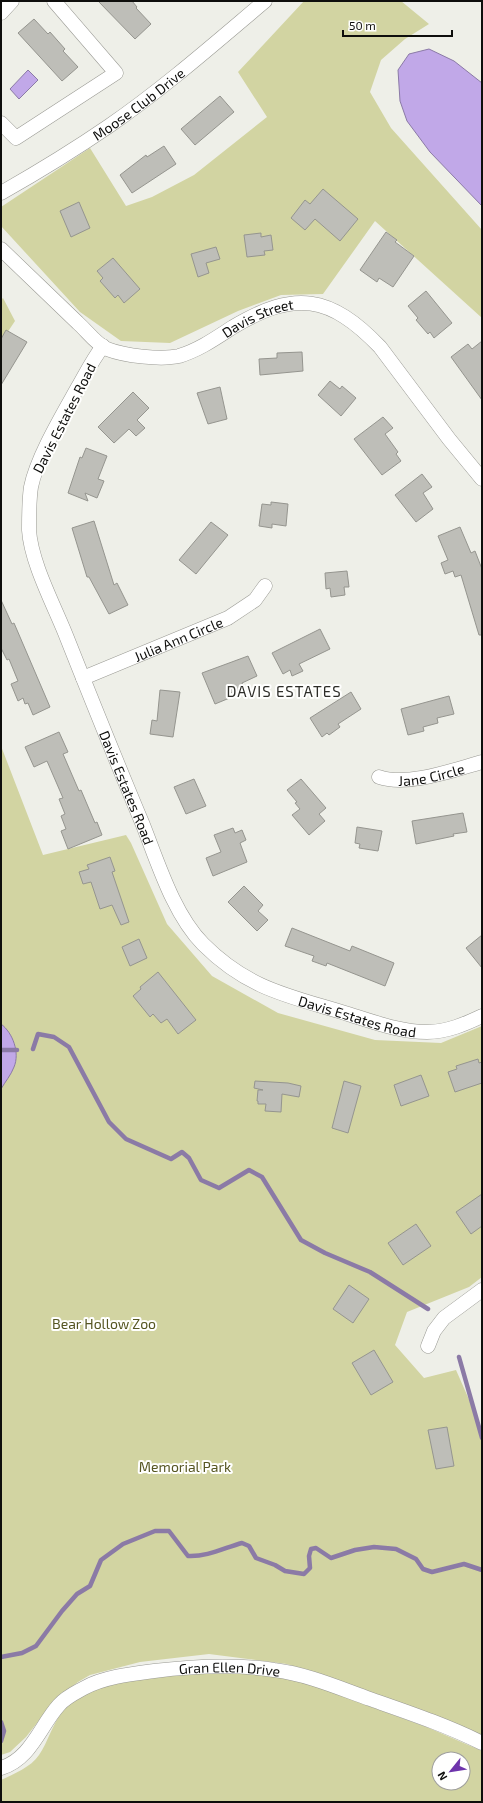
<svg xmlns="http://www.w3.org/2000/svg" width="483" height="1803" font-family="'Exo 2',sans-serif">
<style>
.green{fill:#d2d4a2;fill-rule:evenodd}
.water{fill:#c1a8e8;stroke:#8b7aa6}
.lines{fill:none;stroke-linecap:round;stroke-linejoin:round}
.stream{stroke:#8b7aa6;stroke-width:4.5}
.building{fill:#bebeb8;stroke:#95958f}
.minor-casing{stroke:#9a9a94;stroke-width:15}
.minor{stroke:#fff;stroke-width:14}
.labels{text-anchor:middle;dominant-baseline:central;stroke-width:4;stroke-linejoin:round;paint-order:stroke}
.street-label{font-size:14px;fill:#0e0e0c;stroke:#fffffe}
.park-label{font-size:14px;fill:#555521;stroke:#fffffe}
.neighbourhood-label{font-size:15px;letter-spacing:1px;fill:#2d2d28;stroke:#fffffe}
</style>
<rect width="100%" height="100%" fill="#eeefe8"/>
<path class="green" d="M304,1h97l28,23 -24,15 -24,21 -11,32 21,36 91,102v88l-107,-97 -52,73 -42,1 -43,16 -68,32 -49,-2 -41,-29 -79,-86v-19l89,-59 36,58 26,-9 42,-22 73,-58 -29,-45z
M3,298l12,23 -14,21v-42z
M1,746l42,109 83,-20 5,8 36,81 45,52 66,37 97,27 66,3 41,-17v251l-13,10 -62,25 -12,33 29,33 32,-8 26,59v308l-72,-31 -123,-42 -78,-10 -69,8 -50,13 -12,7 -23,18 -29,37 -16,15 -9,3z
M245,1673l32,3 29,7 123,45 53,23v51h-481v-22c13,-6 30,-13 38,-25 9,-13 13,-30 23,-43 32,-40 135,-38 183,-39zM439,1759h24v24h-24z"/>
<path class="water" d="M429,49l25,12 28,22v123l-52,-54 -23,-31 -7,-20 -2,-31 11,-16z
M28,70l10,10 -19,19 -9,-10z
M1,1024c12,9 19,29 13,43 -3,8 -9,15 -13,22z"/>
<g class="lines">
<path class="stream" d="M33,1049l5,-15 16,3 15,10 40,75 17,17 45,20 11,-7 7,6 12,22 18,8 30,-18 13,7 39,63 24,13 45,19 58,37
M1,1050h16
M459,1357l23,81
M1,1657l21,-4 14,-7 26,-35 15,-17 13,-8 11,-26 22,-16 32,-13h14l19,25c19,1 36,-8 54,-13l7,3 7,12 19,7 10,6 19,3 6,-6 -1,-12 2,-7 5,-1 15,10 24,-8 19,-3 22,2 20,10 7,10 9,3 32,-8 18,6
M1,1722l3,9 -3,10"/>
</g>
<path class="building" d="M98,1h34l5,6 -1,1 15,16 -16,15z
M34,19l14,15 2,-2 15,17 -2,2 15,16 -16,14 -44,-48z
M220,96l14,16 -39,33 -14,-16z
M164,146l12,18 -44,29 -12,-18 26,-20 1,2z
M323,189l35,30 -18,22 -25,-22 -10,11 -14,-12 14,-18 5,4z
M79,202l11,26 -19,9 -11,-26z
M386,232l11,8 -2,2 19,14 -21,31 -14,-9 -2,4 -17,-12z
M261,233v4l10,-2 2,15 -9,1 1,4 -18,2 -3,-22z
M216,247l4,12 -14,4 3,10 -11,4 -7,-23z
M113,258l27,31 -16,14 -6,-8 -3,3 -15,-17 3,-3 -6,-7z
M426,291l26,32 -18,15 -4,-6 -2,2 -12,-14 2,-2 -10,-12z
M6,330l21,12 -26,43v-46z
M482,341v59l-31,-43 17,-13 4,5z
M302,352l1,19 -43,4 -1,-16 18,-1v-5z
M330,381l10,8 2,-3 14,12 -15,18 -23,-21z
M220,387l7,32 -19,5 -11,-31z
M133,392l16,16 -12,12 8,8 -9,8 -7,-7 -15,14 -16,-16z
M383,417l10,11 -8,6 13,18 -2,2 5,7 -19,14 -28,-36z
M86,448l21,8 -9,23 6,2 -7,17 -12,-5 3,8 -20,-8 12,-36 2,1z
M422,474l10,13 -9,6 10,16 -17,13 -21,-27z
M271,502l17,2 -2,22 -14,-2v4l-13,-2 3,-22 9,1z
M94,521l20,64 3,-2 11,22 -19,9 -20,-37h-2l-15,-49z
M211,522l17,13 -32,39 -17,-14z
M460,527l11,26 4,-2 7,18v66h-3l-18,-60 -6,2 -2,-6 -8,3 -4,-11 7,-3 -10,-24z
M347,571l2,16h-5l1,8 -14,2 -1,-9 -4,1 -1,-16z
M1,600l11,24 2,-1 36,84 -17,8 -5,-12 -3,1 -2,-6 -5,3 -7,-17 7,-3 -9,-22 -2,1 -6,-12z
M320,629l10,20 -31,15 4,7 -11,5 -2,-6 -7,4 -11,-21z
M248,656l9,20 -15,7 2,5 -14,5 2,4 -17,7 -13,-31z
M160,690l20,2 -7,45 -23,-3 2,-14 5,1z
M351,692l10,17 -23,15 2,3 -11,8 -2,-2 -5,4 -12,-19z
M449,696l5,18 -17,4 1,5 -15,4 1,4 -16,4 -7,-26z
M59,732l9,20 -5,2 16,37 2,-1 14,33 2,-1 5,13 -34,14 -7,-18 5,-2 -5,-13 4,-2 -6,-15 4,-1 -16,-37 -13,6 -9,-20z
M194,779l12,27 -20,8 -12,-27z
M301,779l25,29 -7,6 6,7 -16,14 -17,-20 8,-6 -5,-6 2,-1 -10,-12z
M463,813l4,19 -14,2 1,2 -38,8 -4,-23z
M357,827l25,4 -4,20 -19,-3 1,-4 -5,-1z
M233,828l2,5 7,-3 4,10 -6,3 7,19 -34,14 -7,-18 15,-6 -7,-17z
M110,857l5,14 -3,1 17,50 -8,3 -9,-20 -12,4 -9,-27 -8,2 -4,-12 10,-3 -2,-4z
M244,886l19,19 -5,6 10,9 -11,11 -29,-29z
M292,928l58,23 2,-5 42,17 -9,23 -58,-23 -1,3 -14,-5 2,-5 -29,-10z
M482,935v33l-16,-20z
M139,939l8,19 -17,8 -8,-19z
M158,972l38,48 -18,14 -11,-15 -6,4 -8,-9 -3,3 -17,-21 8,-7 -1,-2z
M478,1059l1,4 3,-1v21l-27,9 -7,-20 9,-3 -1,-3z
M421,1075l8,21 -28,10 -7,-21z
M255,1081l33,2 13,3 -2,11 -17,-3 -1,18 -16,-1 1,-7h-8v-3h-1l1,-11h5l-9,-2z
M344,1081l17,5 -13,47 -16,-5z
M482,1194v32l-11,8 -15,-22z
M416,1224l15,22 -28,19 -15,-22z
M349,1285l20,14 -16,24 -20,-14z
M374,1350l19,32 -22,13 -19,-32z
M447,1427l7,39 -18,3 -8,-39z"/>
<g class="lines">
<g class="minor-casing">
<g id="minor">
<path d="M1,13l11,-12"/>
<path d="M1,123l15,15 100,-65 -62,-72"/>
<path id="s1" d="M1,193c37,-21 73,-43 108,-67 55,-38 105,-82 156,-125"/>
<path id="s2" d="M1,249c26,25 51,49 77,74 9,8 18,21 29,26 18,7 54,11 72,7 20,-6 37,-18 54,-29 62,-37 97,-32 147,20l69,92 33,40"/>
<path id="s3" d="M103,346c-10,13 -17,27 -25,41 -15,27 -41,70 -47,100 -2,13 -2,29 -2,43 2,33 26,77 38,108 25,63 50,125 76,187 15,38 31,90 60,119 46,46 87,52 145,70 26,8 52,18 79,18 20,0 38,-8 55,-16"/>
<path id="s4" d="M83,678l145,-60 27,-18 10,-14"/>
<path id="s5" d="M379,777c29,10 74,-7 103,-15"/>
<path d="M428,1346l6,-15 10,-13 38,-28"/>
<path id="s6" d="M1,1768c30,-9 39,-42 58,-63 7,-8 16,-12 25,-17 20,-11 47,-14 70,-17 40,-5 81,-7 120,-1 33,4 65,18 96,29 37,13 76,26 112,44"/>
</g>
</g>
<use href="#minor" class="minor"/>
</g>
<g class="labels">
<g class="street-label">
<text stroke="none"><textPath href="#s1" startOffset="164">Moose Club Drive</textPath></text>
<text stroke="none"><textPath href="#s2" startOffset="307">Davis Street</textPath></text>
<text transform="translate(64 418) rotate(-63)">Davis Estates Road</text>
<text stroke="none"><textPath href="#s4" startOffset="103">Julia Ann Circle</textPath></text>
<text stroke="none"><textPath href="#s5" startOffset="53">Jane Circle</textPath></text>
<text stroke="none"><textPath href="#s3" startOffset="478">Davis Estates Road</textPath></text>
<text stroke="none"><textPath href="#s3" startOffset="826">Davis Estates Road</textPath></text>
<text stroke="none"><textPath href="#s6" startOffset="266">Gran Ellen Drive</textPath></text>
</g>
<g class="park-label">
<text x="104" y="1323">Bear Hollow Zoo</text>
<text x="185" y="1466">Memorial Park</text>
</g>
<g class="neighbourhood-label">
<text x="284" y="691">DAVIS ESTATES</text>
</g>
</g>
<rect width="483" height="1803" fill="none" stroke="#0e0e0c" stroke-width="4"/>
<g transform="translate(451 1771) rotate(240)"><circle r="19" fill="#fffffe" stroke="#9f9f9d"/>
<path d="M0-3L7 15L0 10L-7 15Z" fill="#6e34ab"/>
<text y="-6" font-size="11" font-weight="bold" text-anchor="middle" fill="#0e0e0c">N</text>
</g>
<path d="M343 30v6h109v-6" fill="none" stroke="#0e0e0c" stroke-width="2"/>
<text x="349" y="30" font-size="12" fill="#0e0e0c" stroke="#fffffe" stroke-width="3" paint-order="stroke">50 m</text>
</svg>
